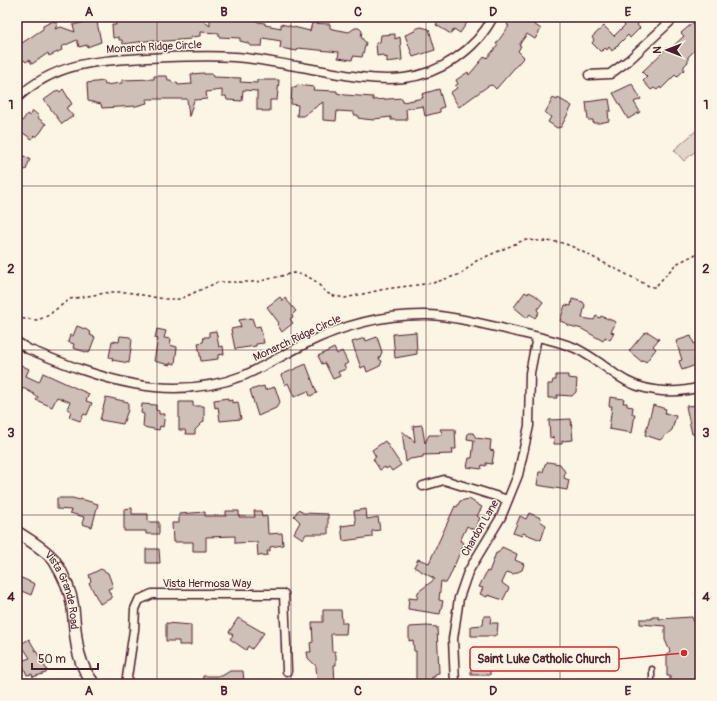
<svg xmlns="http://www.w3.org/2000/svg" width="717" height="701" font-family="Pangolin,sans-serif">
<style>
.green{fill:#e2d5ca;stroke:#967a7a}
.building{fill:#cfc0b7;stroke:#4a1f2b}
.lines{fill:none;stroke-linecap:round;stroke-linejoin:round}
.lane-casing{stroke:#4a1f2b;stroke-width:7}
.street-casing{stroke:#4a1f2b;stroke-width:11}
.secondary-casing{stroke:#4a1f2b;stroke-width:14}
.path{stroke:#4a1f2b;stroke-width:1.5;stroke-dasharray:3 3;stroke-linecap:butt}
.lane{stroke:#fcf5e5;stroke-width:4}
.street{stroke:#fcf5e5;stroke-width:8}
.secondary{stroke:#fcf5e5;stroke-width:11}
.grid{fill:none;stroke:#4a1f2b;stroke-width:1;stroke-opacity:0.55}
.labels{text-anchor:middle;dominant-baseline:central;stroke-width:3;stroke-linejoin:round;paint-order:stroke}
.street-label{font-size:11px;fill:#4a1f2b;stroke:#fcf5e5}
.leader{fill:none;stroke:#d62828;stroke-width:1.5}
.callout-dot{fill:#d62828;stroke:#fcf5e5;stroke-width:1.5}
.callout{fill:#fcf5e5;stroke:#d62828;stroke-width:1.5}
.callout-label{font-size:12px;text-anchor:middle;font-weight:bold;fill:#4a1f2b}
.neatline{fill:none;stroke:#4a1f2b;stroke-width:1.5}
.grid-label{font-size:13px;text-anchor:middle;font-weight:bold;fill:#4a1f2b}
</style>
<rect width="100%" height="100%" fill="#fcf5e5"/>
<filter id="ink" filterUnits="userSpaceOnUse"><feTurbulence type="fractalNoise" baseFrequency=".025" numOctaves="2"/><feDisplacementMap in="SourceGraphic" scale="8" xChannelSelector="R" yChannelSelector="G"/><feConvolveMatrix kernelMatrix="1 2 1 2 8 2 1 2 1" color-interpolation-filters="sRGB"/></filter>
<g filter="url(#ink)">
<path class="green" d="M698,129l2,2v16l-16,14 -10,-11z"/>
<path class="building" d="M88,17h8l5,25 -14,5v-2l-8,2 -2,-7 -16,7 1,3 -13,6 -1,-3 -16,11 -3,-4 -3,2 -2,-2 -5,3 -2,-4v-24l5,8 21,-14v-3l10,-5 5,2 -3,6 6,-2 14,5 -2,-7 16,-4z
M142,17h56l12,9v-9h43l5,5 7,1v2l16,3v-4l29,7 2,-8 18,1v4l3,1 16,3 6,-4h4l3,3 -1,6 5,6 -4,14 -9,-1 -1,4 -14,-2 1,-6 -41,-4 -1,3 -17,-3 1,-7 -18,-3 -1,8h-12l-2,-3 -8,-2v-3l-21,-1v-4l-19,-1v4l-9,1v2l-38,3v-2l-30,4 -1,-4h-3v-3l-6,1 -1,-13h4l-1,-5 27,1z
M442,17h29l-11,16 -6,-4 -3,5 -15,-9z
M511,17h22l-2,5 10,7 -6,10 -8,-5 -8,11 2,1 -3,5 6,6 -28,32 -4,-4 -4,1 -29,21 -9,-14 7,-5 -2,-2 3,-2 -2,-4 12,-8 1,3 16,-19 2,2 11,-13 -2,-1 13,-18 -2,-1z
M617,17h22l3,3 -5,5 3,3 -10,10 -2,-3 -16,16 -3,-4 -2,3 -2,-2 -4,4 -9,-9 2,-3 -2,-3 12,-11 10,10 11,-11z
M700,17v35l-4,-3 -8,8v5l-4,4v4l-7,7 -2,-2 -14,14 -1,-2 -3,3 -3,-2 -3,2 -8,-9 4,-4 -5,-5 25,-24 2,2 15,-14 -3,-3z
M421,27l8,2 6,21 -22,7 -8,-22 10,-4v-2z
M395,34v5l5,-2 2,23 -15,2v-5l-3,1 -1,-3 -6,1 -1,-13 4,-1 1,-7z
M204,73v1h8l1,3 28,1 -1,4 17,1v-3h22l-2,20h-7v11h-8v-1h-5v-19l-14,-1 -1,11 -15,-1 -1,-4h-4v-6l-16,2 1,7 -13,1 -5,17 -2,-18h-41l1,4 -11,3 -34,2 -1,-4 -13,-3 -1,-18 17,-2 1,4 17,-2v-3l32,-1v-3h13l1,4h3l1,3 5,-1 1,3 14,-1 -1,-10z
M632,84l9,15 -7,3 6,10 -12,7 -15,-26z
M297,85l17,2 -1,3 24,1v2l8,2 28,2v3l29,-2 1,4 20,-4 -1,-4 17,-5 5,18 -4,1v4l-15,4 -2,-10 -17,3 1,11h-16v-3l-17,2v1l-10,-1 -6,-1v-3h-4v-3l-17,-1 -1,10 -13,-1v-18l-20,14h-6l1,-11 -7,-1 1,-17 4,1z
M63,89l9,15 -6,4 7,8 -11,8 -18,-24 14,-10 2,2z
M553,98l4,2 1,-2 14,8 -11,21 -4,1 -9,-6 3,-5 -6,-4z
M609,99l2,12h-3l1,10 -10,2h-6v-3h-5l-2,-18z
M33,111l6,5 -1,2 8,6 -6,9 -4,4 -2,-2 -2,4 -15,-10 10,-15 3,2z
M17,153l13,6 -4,11 -9,-4z
M525,292l3,2 1,-2 6,3 8,7 -6,8 2,2 -4,6 -5,-4 -3,4 -13,-11z
M280,297l3,4 2,-3 11,13 -4,4 1,2 -3,2 3,4 -11,9 -5,-8 2,-1 -12,-16z
M572,299l11,3 2,3 -3,13 12,2 2,-4 4,2 1,-2 15,6 -5,10 3,1 -4,7 -5,-3 -2,4 -21,-12 -15,-4 1,-1 -8,-3 5,-16 6,1z
M252,318l3,9 5,-1 4,17 -8,1v2l-21,3 -4,-20 10,-2 -2,-7z
M77,326l10,4 4,3 -1,2 5,2 -6,16 -16,-5 1,-4 -6,-2 2,-7 3,1z
M157,329l9,2 -2,7 7,1 -1,6 7,2 -2,17 -5,-1v2l-16,-4 4,-22 -3,-1z
M216,331l3,16 4,-1 1,8 -6,1v4l-17,2 -3,-18 5,-1 1,-5h5v-5z
M416,332l1,22 -22,4 -2,-24z
M648,332l11,7 -6,7 3,3 -10,13 -3,-2 -1,2 -13,-11 15,-18z
M120,336l10,1 2,3 -3,23 -17,-3 1,-2 -4,-1 3,-16 7,1z
M691,336l3,8 3,-1 3,13 -6,4 2,5 -14,5 -3,-9 3,-1 -6,-19z
M377,337l5,15 -3,7 3,2 -2,5 -13,6 -2,-6 -4,2 -9,-26 13,-4 1,3z
M334,348l3,6 5,-3 6,12 -4,2 2,4 -8,3 2,4 -7,3 -8,-16 -3,1 -4,-8z
M17,363l12,6 -3,7 13,6 4,-9 46,21 -3,7 6,2 -5,12 -3,-1 -4,7 -11,-4 2,-6 -4,-2 3,-7 -13,-5 -5,10 -16,-7 2,-3 -4,-2v-1l-11,-6 -6,11z
M306,364l11,29 -7,3 -2,-5 -14,6 -6,-14 -3,2 -4,-10z
M556,375h12v3l9,1 -1,13 -4,4 -15,-1v3h-9v-14h4l1,-4h3z
M264,386l1,4 10,-3 5,15 -4,6 -18,8 -8,-26z
M106,397l22,5v8l-5,14 -23,-4z
M610,397l14,2 -1,4h4v3l6,1 -1,7h3l-3,19 -23,-4 3,-23h-3z
M228,398v3l4,-1v3l6,-1 3,17 -21,2 -2,-14 -3,1 -1,-8z
M179,402h14v4h11v15l-9,9v4h-9l-1,-4h-6z
M142,404l14,1v5l3,1v3h6l-2,13 -3,-1 -1,4 -16,-3 1,-13 -3,-1z
M653,405l13,4 -1,4 11,3 -4,14 -12,10 -15,-5z
M700,405v29h-8l-6,-28z
M571,419l2,21 -11,1v3h-8v-7l-4,1 -1,-18z
M422,425l3,18 4,-8h14l-3,-6h15l1,20h-4l1,5 -30,1v2l-13,2 -4,3 -4,-31 13,11 -2,-16z
M468,433h5l3,5 15,2 -1,10 4,1 -2,13 -6,-1v3l-4,-1 -1,4 -14,-2 2,-9h3l2,-18 -7,-1z
M385,441l16,24 -9,6 -3,-4 -3,2 -1,-2 -5,3 -7,-11 3,-2 -4,-7z
M548,462l12,2 5,8 -1,6 5,2 -2,10 -30,-5 2,-13h4l2,-8z
M57,498h15l8,2 1,-1 17,5 -6,23 -10,-3 2,-7 -14,-4 1,-3 -14,-1z
M469,499l13,8 -5,9 3,2 -6,12 -7,-4 -7,15 4,2 -15,35 -3,5 -5,-2 -2,19 4,1 -3,13 -32,-5 1,-11 8,1 1,-7 17,-13 -21,-12 4,-8 11,4 26,-57 2,1 3,-6z
M132,508v6h16v8h11v12h-13v-3h-22v-22z
M299,509l4,4 25,1v20h-22l-3,5 -9,-6 6,-11 -6,-6z
M366,509l1,10 11,-2 2,13 -8,1v6l-29,4 -2,-15 15,-2 -2,-13z
M226,511h13v6h16l-1,-6h7l1,6 5,-1 1,18 14,-1 1,12 -13,2v4h-3l1,4 -10,1 -1,-14 -22,1v-7l-29,1v14h-13v-9h-20l-1,-19h7v-9l26,-2v4h21z
M529,513l12,5 -1,3 6,4 -5,15 -18,-7 -1,3 -9,-3 7,-17 6,3z
M502,547l15,7 -2,6 9,4 -2,6 -9,4 -6,-2 -5,11 7,5 -6,12 -15,-5 -1,2 -7,-3 3,-6 -4,-1 8,-16 2,1 7,-19h2z
M146,549h13l1,14h-14z
M101,569l7,4 5,14 -5,2 4,9 -12,6 -11,-21 2,-2 -2,-6z
M17,576l18,8 -4,11 -14,-6z
M323,610h18l1,13h5l-1,11h-15l1,18 3,-1 1,5v9h-2l1,19h-18l-1,-18 -8,-8 -1,-6h4l-1,-9 3,-1 -1,-20h11z
M484,616h7l-1,7h8l-1,11 -3,2h-23v-10l12,-1z
M652,617h7v2l33,-2 2,5h5l1,34 -3,2 -1,26h-26v-8h-3v-21l3,-4 -5,-11v-14l-25,-2v-5h12z
M238,618l26,15 -12,16 -4,-3 -2,4 -16,-11 3,-4 -4,-3z
M166,623l25,2v20h-12v-4h-13z
M427,626l10,1 2,46 -4,1v3h-3v6l-16,1v-33h-2l-1,-11 -4,1v-14z
M29,639l18,31 -1,3 -13,4 -1,-3 -5,1 -6,-14 9,-3 -9,-14z
M476,651h8v3l16,1v9h-4v6l-6,1v4h-19v-18h5z
M230,671h13l1,11 -8,2h-33v-8h19z"/>
<g class="lines">
<g class="lane-casing">
<path id="lane" d="M652,669v15"/>
</g>
<g class="street-casing">
<path id="street" d="M589,75l21,-1 19,-14 46,-43
M17,98c39,-36 79,-37 129,-40 29,-1 58,-3 88,-1 20,1 42,6 62,9 35,6 73,16 108,12 36,-4 72,-28 89,-61
M17,342l11,7c71,29 140,56 217,26 20,-9 40,-21 60,-31 38,-19 80,-30 123,-29 25,1 49,8 73,13 23,6 47,10 69,18 17,6 33,20 48,30 23,16 56,19 82,11
M423,486l21,-6 64,20
M126,684l8,-54 1,-21 4,-9 13,-6h132l3,77
M455,684l-2,-45 6,-41 9,-26 33,-55 17,-42 11,-49 1,-53 7,-36"/>
</g>
<g class="secondary-casing">
<g id="secondary">
<path id="s1" d="M17,532c12,8 28,17 37,28 9,14 17,32 19,48 3,28 2,53 21,76"/>
</g>
</g>
<path class="path" d="M17,316l7,3 14,1 9,-4 23,-17 41,-7h16l37,7h16l38,-17h39l36,-9 11,2 10,5 13,13 7,3 11,2 40,-9 48,-6 28,-9 15,-13 48,-21 35,2 12,4 80,41h4l21,-23 24,-12"/>
<use href="#lane" class="lane"/>
<use href="#street" class="street"/>
<use href="#secondary" class="secondary"/>
</g>
</g>
<path class="grid" d="M157,17v667M291,17v667M426,17v667M560,17v667M17,186h683M17,350h683M17,515h683"/>
<g class="labels">
<g class="street-label">
<text transform="translate(154 47) rotate(-3)">Monarch Ridge Circle</text>
<text transform="translate(297 338) rotate(-25)">Monarch Ridge Circle</text>
<text transform="translate(480 528) rotate(-60)">Chardon Lane</text>
<text x="207" y="583">Vista Hermosa Way</text>
<text stroke="none"><textPath href="#s1" startOffset="78">Vista Grande Road</textPath></text>
</g>
</g>
<path class="leader" d="M684 653L619 659"/>
<circle class="callout-dot" cx="684" cy="653" r="4"/>
<rect class="callout" x="470" y="647" width="149" height="24" rx="4"/>
<g class="callout-label">
<text x="544" y="663">Saint Luke Catholic Church</text>
</g>
<rect width="717" height="701" fill="none" stroke="#fcf5e5" stroke-width="44"/>
<g transform="translate(667 50) rotate(270)" stroke="#fcf5e5" stroke-width="3" paint-order="stroke">
<path d="M0-3L7 15L0 10L-7 15Z" fill="#4a1f2b"/>
<text y="-6" font-size="11" font-weight="bold" text-anchor="middle" fill="#4a1f2b">N</text>
</g>
<path d="M32 663v6h66v-6" fill="none" stroke="#4a1f2b" stroke-width="2"/>
<text x="38" y="663" font-size="12" fill="#4a1f2b" stroke="#fcf5e5" stroke-width="3" paint-order="stroke">50 m</text>
<rect x="22" y="22" width="673" height="657" class="neatline"/>
<g class="grid-label">
<text x="89" y="16">A</text>
<text x="224" y="16">B</text>
<text x="358" y="16">C</text>
<text x="493" y="16">D</text>
<text x="628" y="16">E</text>
<text x="11" y="109">1</text>
<text x="706" y="109">1</text>
<text x="11" y="273">2</text>
<text x="706" y="273">2</text>
<text x="11" y="437">3</text>
<text x="706" y="437">3</text>
<text x="11" y="601">4</text>
<text x="706" y="601">4</text>
<text x="89" y="695">A</text>
<text x="224" y="695">B</text>
<text x="358" y="695">C</text>
<text x="493" y="695">D</text>
<text x="628" y="695">E</text>
</g>
</svg>
